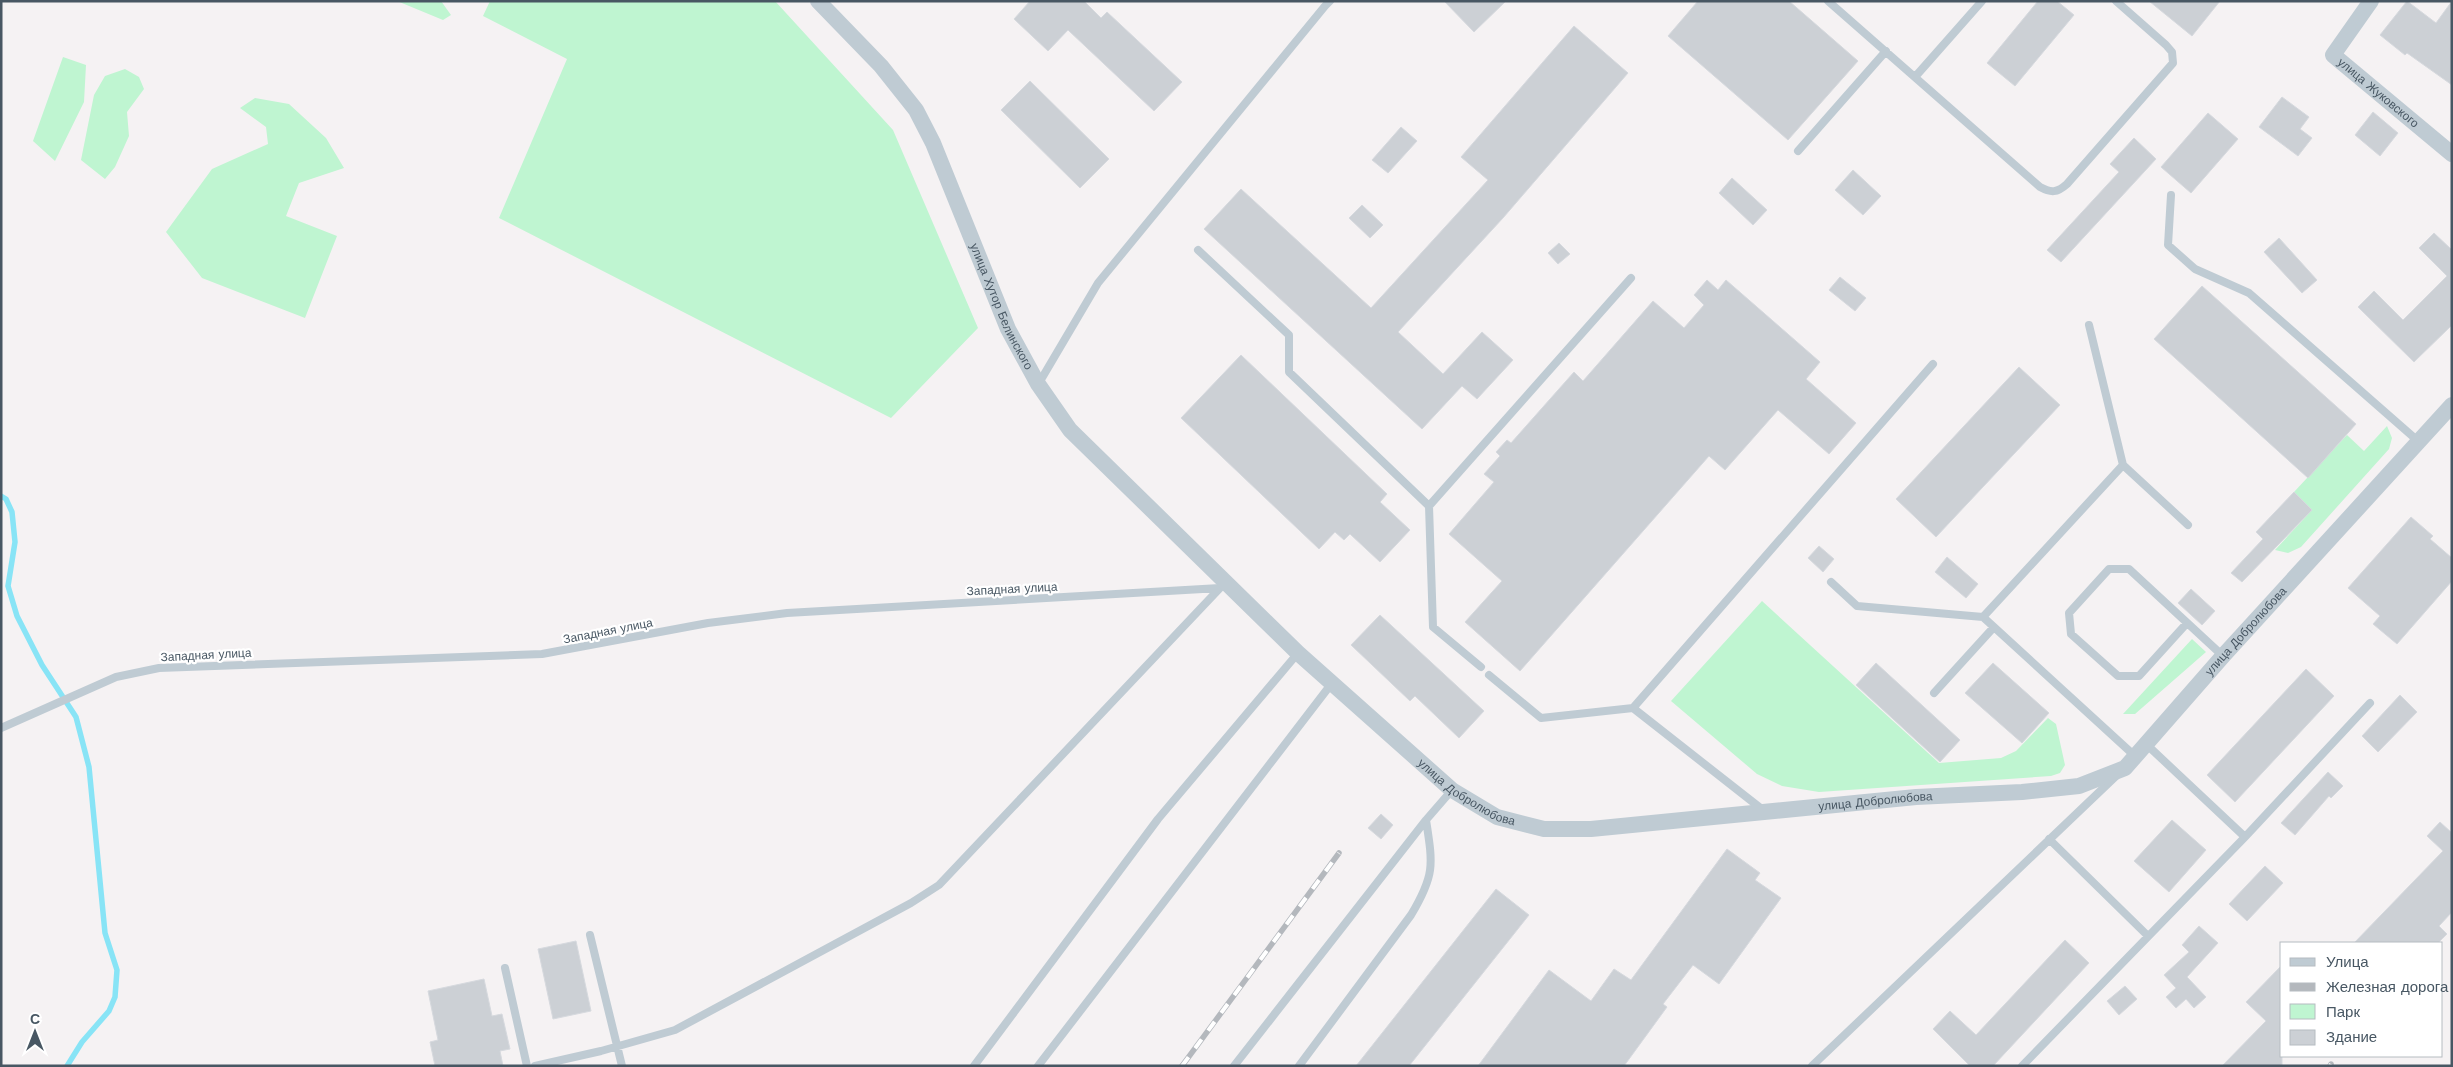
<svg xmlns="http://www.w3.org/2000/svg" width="2453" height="1067" font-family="'Work Sans',sans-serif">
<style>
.green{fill:#bff5d1}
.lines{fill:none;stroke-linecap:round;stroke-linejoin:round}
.stream{stroke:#88e4f6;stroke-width:5.5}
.building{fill:#ccd0d5;stroke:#d6d9de}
.service{stroke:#bfcbd3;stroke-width:8}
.minor{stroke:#bfcbd3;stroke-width:16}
.rail-casing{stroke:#b4b8bd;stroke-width:5.5}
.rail{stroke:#fff;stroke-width:4;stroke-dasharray:11;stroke-linecap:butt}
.labels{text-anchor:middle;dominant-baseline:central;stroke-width:4.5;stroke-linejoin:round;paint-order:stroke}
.street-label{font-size:12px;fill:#485763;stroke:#fff}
</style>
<rect width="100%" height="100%" fill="#f5f2f3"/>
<path class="green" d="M397,1h44l10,14 -8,5z
M490,1h285l118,129 85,198 -87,90 -392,-200 68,-159 -84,-43z
M63,57l23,8 -2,37 -29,59 -22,-20z
M125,69l14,8 5,12 -17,23 2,24 -14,31 -10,12 -24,-19 13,-65 11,-19z
M255,98l34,6 37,34 18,30 -45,15 -13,33 51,20 -32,82 -103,-40 -36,-46 46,-63 56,-25 -2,-17 -26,-19z
M2387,426l5,12 -3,11 -88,98 -13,6 -13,-3 37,-40 -18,-18 53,-57 17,16z
M1762,601l177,162 62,-5 15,-7 32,-33 8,6 9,41 -5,8 -9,3 -232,16 -37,-6 -25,-12 -86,-73z
M2192,639l14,13 -71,62h-12z"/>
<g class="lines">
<path class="stream" d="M1,496l5,3 6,13 3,30 -7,44 9,30 25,49 34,52 13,50 16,166 12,37 -2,27 -6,14 -27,31 -15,24"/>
</g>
<path class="building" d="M1030,1h54l17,17 6,-6 75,70 -28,29 -86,-81 -20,21 -34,-32z
M1444,1h62l-32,31z
M1698,1h91l69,60 -70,79 -120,-104z
M2038,1h19l17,14 -59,71 -28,-23z
M2149,1h71l-28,35z
M2407,1l29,22 16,-22v84l-45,-32 -2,2 -25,-20z
M1574,26l54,47 -125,145 -105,114 45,42 39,-42 31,28 -36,39 -15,-13 -40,43 -218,-200 37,-40 130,119 117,-128 -27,-23z
M1030,81l79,78 -29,29 -79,-78z
M2282,97l27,20 -9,12 12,9 -14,18 -39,-29z
M2373,112l25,21 -18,23 -25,-21z
M2208,113l30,26 -47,54 -30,-26z
M1401,127l16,14 -29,32 -16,-13z
M2134,138l22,21 -95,103 -14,-12 72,-78 -9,-8z
M1853,170l28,26 -18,19 -28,-25z
M1732,178l35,32 -14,15 -34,-32z
M1362,205l21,20 -13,13 -21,-20z
M2434,233l18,17v75l-38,37 -56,-55 16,-16 29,29 44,-44 -28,-28z
M2279,238l38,42 -15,13 -38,-41z
M1559,243l11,11 -12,10 -10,-11z
M1840,277l26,21 -11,13 -26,-21z
M1707,280l11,10 8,-10 94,82 -14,17 50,44 -27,31 -51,-44 -53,60 -16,-14 -189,215 -55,-49 37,-41 -53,-47 45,-52 -10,-8 16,-18 -4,-4 11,-12 4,3 63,-71 9,9 70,-80 31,27 20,-23 -10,-10z
M2202,286l154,138 -48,54 -154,-139z
M1241,355l146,139 -7,8 30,28 -30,32 -30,-28 -6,6 -9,-8 -16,17 -138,-131z
M2019,367l41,38 -124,132 -40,-38z
M2294,492l18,18 -70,72 -11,-9 32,-34 -7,-7z
M2411,517l22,19 -3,3 22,19v23l-55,63 -24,-20 7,-8 -32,-28z
M1819,546l15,13 -11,13 -15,-14z
M1947,557l31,27 -12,14 -31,-26z
M2191,589l24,22 -13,14 -24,-22z
M1380,615l104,96 -25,27 -44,-42 -5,5 -59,-56z
M1876,663l84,77 -20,22 -84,-77z
M1993,663l56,50 -27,30 -57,-50z
M2306,669l28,27 -99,106 -28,-27z
M2400,695l17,17 -39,40 -16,-16z
M2328,772l15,14 -12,12 -2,-2 -34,39 -14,-12z
M1381,814l12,11 -12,14 -13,-11z
M2172,820l34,30 -37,42 -35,-31z
M2440,822l12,11v79l-13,14 8,8 -9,9h-84l89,-92 -16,-15z
M1727,849l33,24 -5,7 26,18 -62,86 -26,-19 -30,39 4,3 -43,59h-146l71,-96 42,31 23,-32 17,11z
M2265,866l18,17 -36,38 -18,-17z
M1496,889l33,26 -120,151h-53z
M2199,926l19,17 -31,34 19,20 -12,11 -8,-9 -10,9 -10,-11 10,-9 -12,-13 25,-23 -7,-7z
M2065,940l24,23 -96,103h-23l-37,-37 17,-18 26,24z
M576,941l15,70 -38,8 -15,-70z
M2282,965v101h-60l44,-45 -20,-19z
M484,979l8,37 10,-2 8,35 -10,2 3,15h-68l-5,-24 8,-2 -10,-49z
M2125,986l12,13 -18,16 -12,-14z"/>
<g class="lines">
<path class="service" d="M1828,1l212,186c11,6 17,6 27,-3l106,-121 -1,-11 -6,-7 -50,-44
M1915,77l67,-76
M1798,151l88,-100
M2171,195l-3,50 27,24 54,24 169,148
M1198,250l91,85v37l140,134
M2089,325l34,140
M1039,383l59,-100 227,-277 5,-5
M1831,582l26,24 126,11
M2187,623l-48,53h-21l-47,-42 -2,-21 40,-44h20l94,87
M1481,667l-48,-40 -4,-121 202,-228
M1489,675l52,43 92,-10
M1934,693l60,-66
M1,728l115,-51 43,-9 383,-14 166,-31 79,-10 433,-25 7,-6
M2146,744l99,93
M2136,757l-153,-140 140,-152 65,60
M1763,810l-130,-102 300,-344
M2049,839l99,97
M590,935l32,131
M505,968l22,98
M535,1066l66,-15 74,-21 236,-127 28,-18 281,-297
M974,1066l184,-247 140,-166
M1038,1066l294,-383
M1234,1066l192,-246
M1299,1066l112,-151c24,-40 22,-50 15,-95l26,-30
M1812,1066l304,-290
M2022,1066l223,-229 125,-134"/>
<g class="minor">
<path id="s1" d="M818,1l63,65 35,44 17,33 75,186 30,55 32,46 228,223 154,137 45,27 47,12h47l325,-32 106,-5 57,-6 46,-18 98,-112 229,-251"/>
<path id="s2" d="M2371,1l-38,54 119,99"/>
</g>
<g class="rail-casing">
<path id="rail" d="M1182,1066l157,-213
M2330,1066l1,-2"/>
</g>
<use href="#rail" class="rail"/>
</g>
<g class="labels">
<g class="street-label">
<text stroke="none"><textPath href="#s2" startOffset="125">улица Жуковского</textPath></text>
<text stroke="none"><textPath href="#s1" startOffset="361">улица Хутор Белинского</textPath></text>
<text transform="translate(1012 589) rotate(-3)">Западная улица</text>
<text transform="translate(608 631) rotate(-11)">Западная улица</text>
<text stroke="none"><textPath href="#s1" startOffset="1898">улица Добролюбова</textPath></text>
<text transform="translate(206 655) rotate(-3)">Западная улица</text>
<text stroke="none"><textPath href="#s1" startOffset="1042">улица Добролюбова</textPath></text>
<text stroke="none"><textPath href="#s1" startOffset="1462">улица Добролюбова</textPath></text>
</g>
</g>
<rect width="2453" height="1067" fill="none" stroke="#485763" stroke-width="5"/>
<rect x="2280" y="942" width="162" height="115" fill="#ffffff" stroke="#b6bcc1"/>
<rect x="2290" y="958" width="25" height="8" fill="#bfcbd3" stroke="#b6bcc1"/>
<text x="2326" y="967" font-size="15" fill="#485763">Улица</text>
<rect x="2290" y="983" width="25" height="8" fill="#b4b8bd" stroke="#b6bcc1"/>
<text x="2326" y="992" font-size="15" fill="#485763">Железная дорога</text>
<rect x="2290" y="1004" width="25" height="15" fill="#bff5d1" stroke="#b6bcc1"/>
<text x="2326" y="1017" font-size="15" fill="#485763">Парк</text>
<rect x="2290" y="1030" width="25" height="15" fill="#ccd0d5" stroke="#b6bcc1"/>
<text x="2326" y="1042" font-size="15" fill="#485763">Здание</text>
<g transform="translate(35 1032)" stroke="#ffffff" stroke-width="4" paint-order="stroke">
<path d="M0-4L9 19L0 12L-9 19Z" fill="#485763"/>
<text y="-8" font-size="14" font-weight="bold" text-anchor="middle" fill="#485763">С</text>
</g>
</svg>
